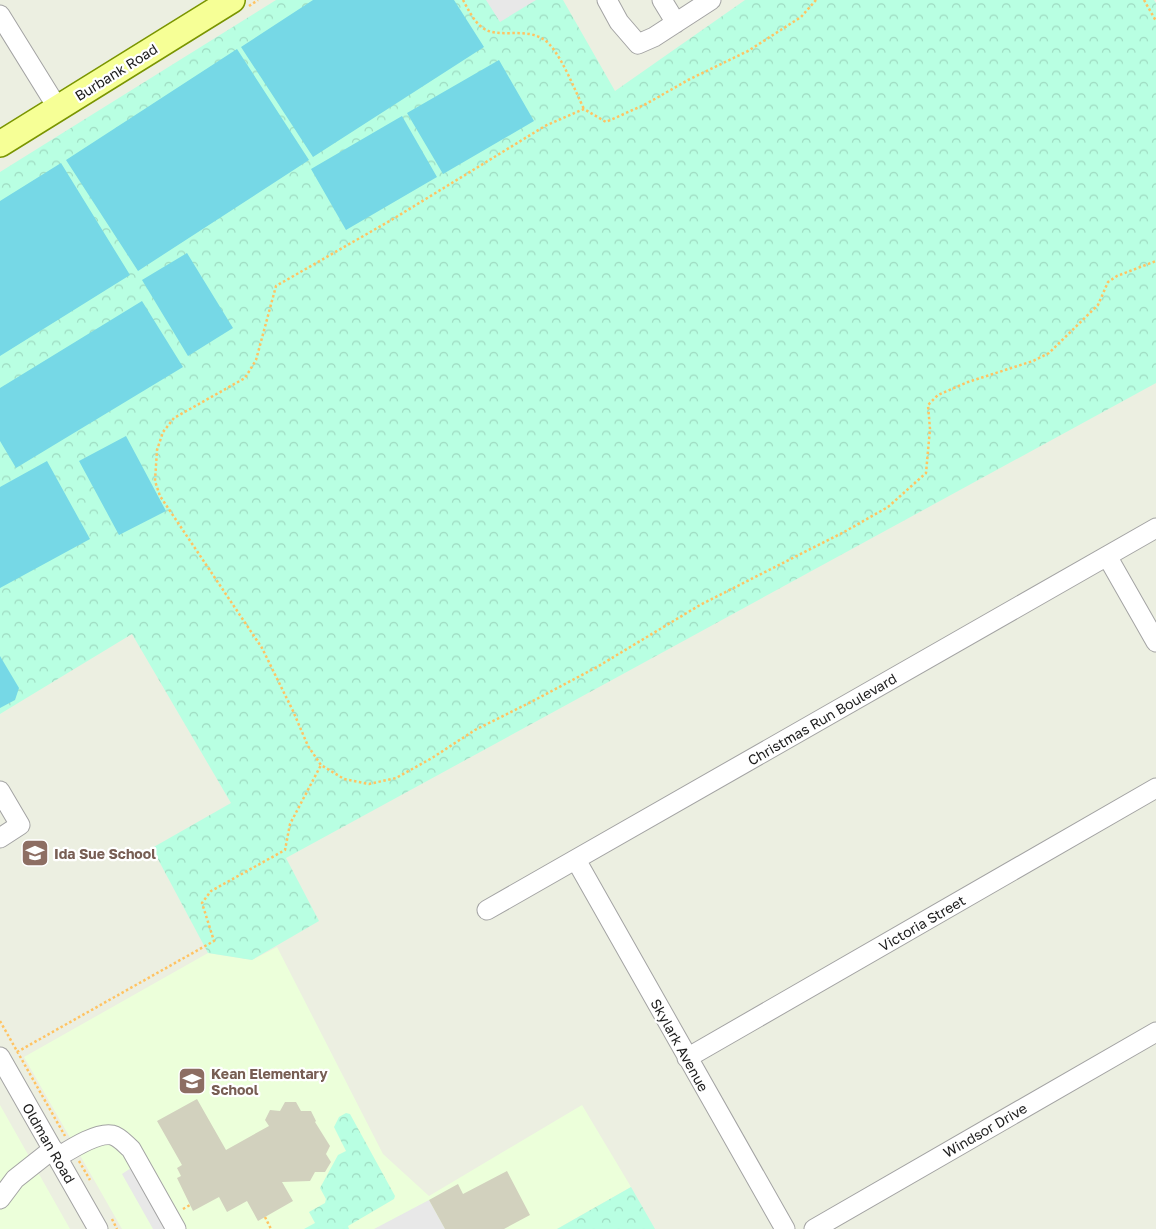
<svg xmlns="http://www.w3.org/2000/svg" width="1156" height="1229" font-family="'Golos Text',sans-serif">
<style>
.education{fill:#ecffda}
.park{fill:url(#park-crowns)}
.pitch{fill:#76d8e6}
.parking{fill:#e8e8e8}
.building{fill:#d2d1be}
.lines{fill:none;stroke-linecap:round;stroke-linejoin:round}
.minor-casing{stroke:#a3a3a3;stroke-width:21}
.major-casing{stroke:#7a9500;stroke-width:28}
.path{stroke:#ffc362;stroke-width:2.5;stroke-dasharray:2.5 2.5;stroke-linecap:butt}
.minor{stroke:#fff;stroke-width:19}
.major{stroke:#f6ff96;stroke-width:25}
.labels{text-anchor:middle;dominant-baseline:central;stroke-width:4.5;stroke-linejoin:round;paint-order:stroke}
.street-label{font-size:14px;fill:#1c1c1c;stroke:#fff}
.education-label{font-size:14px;font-weight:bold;fill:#785e54;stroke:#fff;text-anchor:start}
</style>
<defs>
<pattern id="park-crowns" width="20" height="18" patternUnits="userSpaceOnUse" patternTransform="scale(1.25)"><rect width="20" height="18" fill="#b8ffe2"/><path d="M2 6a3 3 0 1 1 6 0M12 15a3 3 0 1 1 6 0" fill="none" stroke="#9edac1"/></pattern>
</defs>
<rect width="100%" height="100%" fill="#ecefe1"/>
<path class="education" d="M277,947l106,207 46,42 153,-91 49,82 -74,42h-435l-98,-172 184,-104 44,7z
M0,1105l70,124h-70z"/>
<path class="park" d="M276,0h287l52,91 130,-91h409l2,3v380l-870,475 33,63 -67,39 -44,-7 -56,-105 79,-45 -99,-169 -132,80v-542z
M346,1113l4,1 45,82 -1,3 -46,27 1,3h-45l11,-6 -6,-11 16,-9 1,-4 -6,-11 18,-33 8,-4 -12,-24 5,-10z
M631,1187l24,42h-98z"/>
<path class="pitch" d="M313,0h141l30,47 -171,110 -72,-110z
M237,49l72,111 -171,111 -72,-111z
M499,60l35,61 -91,53 -36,-61z
M402,116l35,61 -91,53 -35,-61z
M61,163l69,112 -130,81v-155z
M187,253l46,75 -45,28 -46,-76z
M142,301l41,66 -167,101 -16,-27v-53z
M126,436l40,75 -47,24 -40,-74z
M47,461l43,78 -90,49v-101z
M0,656l19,32 -4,12 -15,8z"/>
<path class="parking" d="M486,0h50l-36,22z
M131,1168l35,61h-13l-31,-55z
M429,1200l16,29h-71z"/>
<path class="building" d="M197,1099l29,51 43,-24 -4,-6 5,-10 10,1 5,-9h11l5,9h10l5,10 -1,1 15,24 -4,8 5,8 -6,10h-10l-5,9 -28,1 11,19 -35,20 -11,-20 -20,11 -8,-15 -26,14 -16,-33 4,-2 -4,-8 5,-3 -25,-44z
M507,1171l23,44 -26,14h-59l-16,-29 29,-16 5,10z"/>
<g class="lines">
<g class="minor-casing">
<path id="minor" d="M607,0l12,22 19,22 16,-7 57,-37
M662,0l14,23
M0,15l57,92
M1107,556l49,86
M0,791l20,34 -20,13
M576,860l209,369
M487,910l669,-382
M0,1057l98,172
M687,1058l469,-270
M58,1157c13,-8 39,-25 54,-22 8,2 13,9 19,14l45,80
M0,1199l15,-20 38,-30
M814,1229l342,-197"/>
</g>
<g class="major-casing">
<path id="major" d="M0,144l232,-144"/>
</g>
<path class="path" d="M463,0c5,9 11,22 20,28 15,11 41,-1 60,11 16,9 32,52 41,70
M816,0l-15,17 -53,34 -60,29 -42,24 -40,18 -22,-13 -39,17 -152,93 -117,67 -20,74 -11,18 -71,40 -11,14 -6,18 -2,31 5,15 102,152 31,63 15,35 13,19 23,14 25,5 27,-6 36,-20 43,-28 56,-28 66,-35 103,-62 144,-73 44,-25 38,-34 4,-44 -2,-24 10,-10 30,-13 65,-21 16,-8 49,-48 10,-23 9,-6 39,-15
M1144,0l12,21
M249,6l9,-6
M0,1021l65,115
M17,1052l197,-111 -12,-38 9,-12 74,-41 5,-26 31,-59
M79,1161l11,19
M183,1209l7,-4
M265,1217l6,12
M112,1219l5,10"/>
<use href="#minor" class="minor"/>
<use href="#major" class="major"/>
</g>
<defs>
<g id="school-square" transform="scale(1.4375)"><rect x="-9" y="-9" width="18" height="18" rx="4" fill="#8d6e63" stroke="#fff"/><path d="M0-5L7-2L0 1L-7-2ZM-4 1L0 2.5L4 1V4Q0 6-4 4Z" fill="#fff"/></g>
</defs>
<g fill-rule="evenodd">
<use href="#school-square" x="35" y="853"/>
<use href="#school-square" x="192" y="1081"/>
</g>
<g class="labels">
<g class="street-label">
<text transform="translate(116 72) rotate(-32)">Burbank Road</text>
<text transform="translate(822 719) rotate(-30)">Christmas Run Boulevard</text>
<text transform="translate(922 923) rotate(-30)">Victoria Street</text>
<text transform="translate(680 1045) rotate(61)">Skylark Avenue</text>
<text transform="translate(985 1130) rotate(-30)">Windsor Drive</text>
<text transform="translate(49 1143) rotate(60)">Oldman Road</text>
</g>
<g class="education-label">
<text x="54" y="853">Ida Sue School</text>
<text x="211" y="1073">Kean Elementary<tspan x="211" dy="16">School</tspan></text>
</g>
</g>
</svg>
